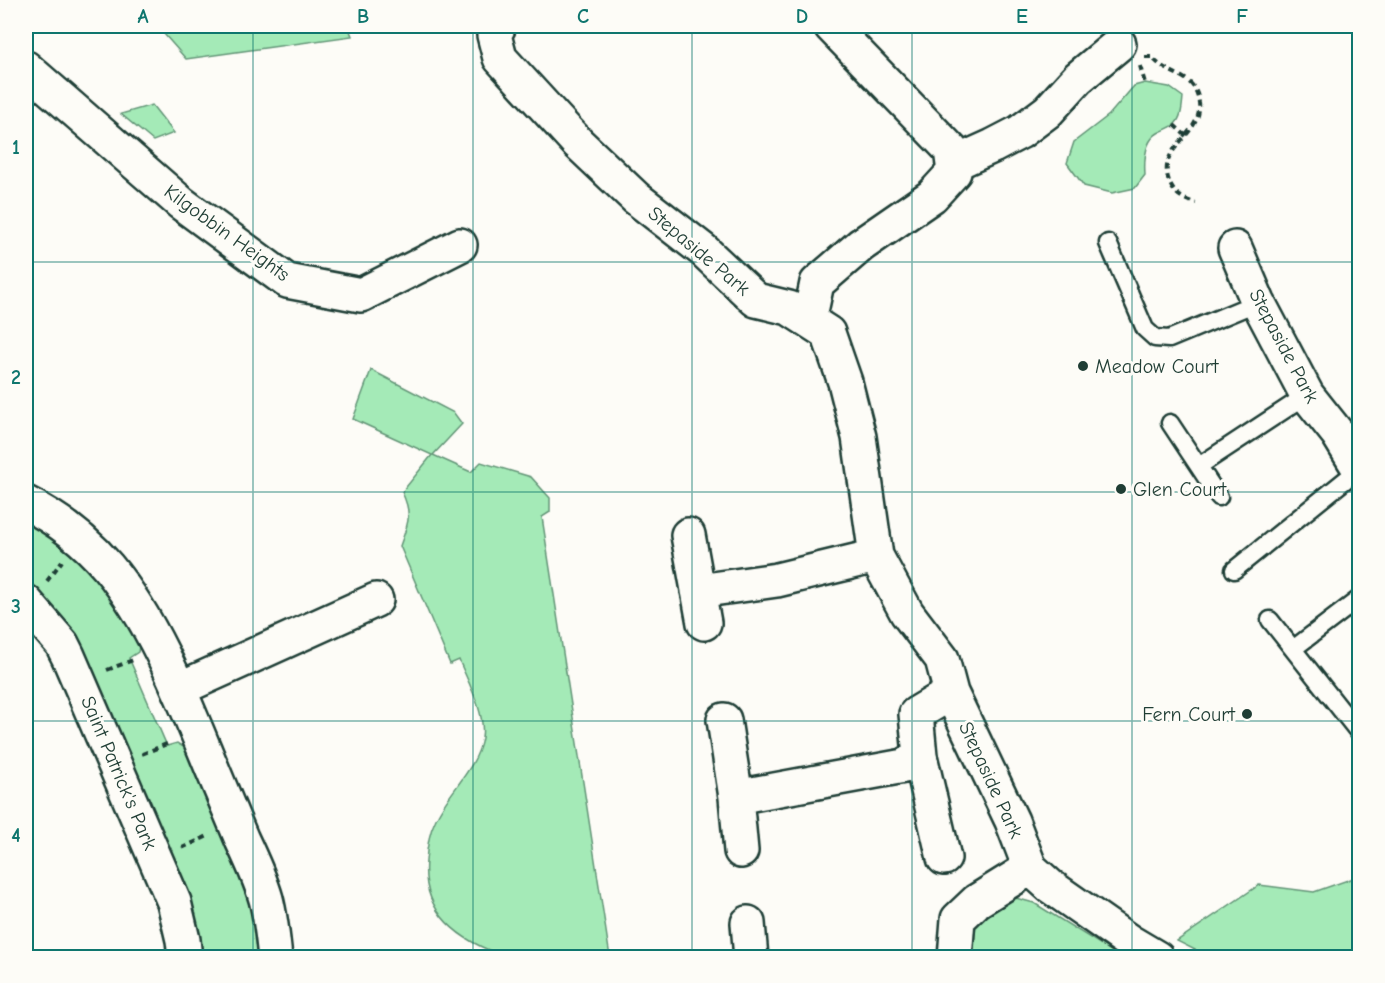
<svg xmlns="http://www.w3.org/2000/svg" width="1385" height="983" font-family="'Comic Neue',sans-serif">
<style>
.green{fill:#a4eab7;stroke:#629476;stroke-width:1.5}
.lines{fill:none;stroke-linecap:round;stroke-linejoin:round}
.service-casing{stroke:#1f3d34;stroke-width:21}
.minor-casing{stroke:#1f3d34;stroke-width:38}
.path{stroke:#1f3d34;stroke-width:4;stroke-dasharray:6 4.5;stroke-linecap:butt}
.service{stroke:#fdfcf7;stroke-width:16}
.minor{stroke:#fdfcf7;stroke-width:33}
.grid{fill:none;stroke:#0f766e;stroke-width:1.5;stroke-opacity:0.55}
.poi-dot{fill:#1f3d34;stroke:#fdfcf7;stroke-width:2}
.labels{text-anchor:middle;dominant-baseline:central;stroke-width:6;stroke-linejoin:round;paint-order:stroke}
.street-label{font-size:20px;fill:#1f3d34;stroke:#fdfcf7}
.poi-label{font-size:20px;fill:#1f3d34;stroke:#fdfcf7;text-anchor:start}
.neatline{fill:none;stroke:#0f766e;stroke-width:2}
.grid-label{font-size:20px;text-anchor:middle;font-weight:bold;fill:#0f766e}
</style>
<rect width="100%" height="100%" fill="#fdfcf7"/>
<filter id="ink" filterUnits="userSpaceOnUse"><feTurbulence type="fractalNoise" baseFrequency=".0167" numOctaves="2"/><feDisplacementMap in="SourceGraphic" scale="12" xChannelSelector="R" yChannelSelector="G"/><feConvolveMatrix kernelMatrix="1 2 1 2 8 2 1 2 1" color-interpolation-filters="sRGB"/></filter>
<g filter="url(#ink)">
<path class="green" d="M157,26h191l4,10 -166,23z
M1145,83l24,4 14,10c-1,9 -1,20 -8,27 -4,4 -12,6 -17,9 -14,8 -14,28 -13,42l-10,13 -23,5 -28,-7 -17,-23 7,-21 35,-27 25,-29z
M152,105l22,28 -21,8 -32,-27z
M371,370l83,43 8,11 -29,31 38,17 10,-10 50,15 19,21v14l-8,5 68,440 -100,1c-47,-15 -89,-42 -84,-97 1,-14 3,-28 9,-40 12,-28 42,-52 47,-83 4,-24 -14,-56 -23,-78l-9,4 -50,-118c8,-23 13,-30 2,-54l30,-37 -79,-36z
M26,514l50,34 68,96 -5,2 -1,6 -9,6 38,88 10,-3 13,8 55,124 19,82h-68l-170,-367z
M1359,876v81h-150l-32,-16 82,-56 55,7z
M1004,895l30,8 87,54 -156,1 12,-36z"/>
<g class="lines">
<g class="service-casing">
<path id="service" d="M1108,243l37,86 10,9 14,1 89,-37
M1170,423l49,74
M1199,466l108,-71
M1234,570l125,-101
M1270,620l90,114
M1293,649l67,-51"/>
</g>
<g class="minor-casing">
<path id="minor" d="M499,26l-5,9 6,23 78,85 58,55 67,52 53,50 33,8 39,25 17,49 14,55 17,119 31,57 35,46 9,34 61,128 18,47 20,18 80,56 27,16
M26,68l155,135 106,78 74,14 99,-50
M953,164l40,-18 27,-14 28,-21 30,-33 41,-34
M1235,248l23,54 49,93 31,39 22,36
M809,321l8,-38 44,-38 71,-49 22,-24 -3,-22 -120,-124
M26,503c30,15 59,37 82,64 48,58 77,136 106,206 9,22 19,45 28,67 9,19 18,38 24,59 5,19 7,39 9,59
M688,535l16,88
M698,591l79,-11 99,-24
M26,602l36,42 6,12 106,246 9,38 2,18
M179,689l197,-89
M724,720l12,77 5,54
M920,756l24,102
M736,797l168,-31 16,-10 -4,-42 35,-21
M748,923l3,35
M955,958l3,-39 19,-18 53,-33"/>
</g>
<path class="path" d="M1145,57h7c15,20 44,15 47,46 4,32 -43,44 -30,78 4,13 15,19 27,22
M1140,66l5,17
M1174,125l12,11
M47,581l15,-20
M107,670l26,-10
M142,754l27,-11
M182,848l26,-12"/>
<use href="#service" class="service"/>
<use href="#minor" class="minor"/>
</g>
</g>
<path class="grid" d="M253,26v932M473,26v932M692,26v932M912,26v932M1132,26v932M26,262h1334M26,492h1334M26,721h1334"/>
<g class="poi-dot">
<circle cx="1083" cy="366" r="6"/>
<circle cx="1121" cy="489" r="6"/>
<circle cx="1247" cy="714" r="6"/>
</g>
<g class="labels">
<g class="street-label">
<text transform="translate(227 233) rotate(36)">Kilgobbin Heights</text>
<text transform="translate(699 251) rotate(40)">Stepaside Park</text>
<text transform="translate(1284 346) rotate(62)">Stepaside Park</text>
<text transform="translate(119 773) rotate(67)">Saint Patrick's Park</text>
<text transform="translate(991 780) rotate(65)">Stepaside Park</text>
</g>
<g class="poi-label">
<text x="1095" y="366">Meadow Court</text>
<text x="1133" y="489">Glen Court</text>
<text x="1235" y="714" text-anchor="end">Fern Court</text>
</g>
</g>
<rect width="1385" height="983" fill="none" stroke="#fdfcf7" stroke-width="66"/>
<rect x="33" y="33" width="1319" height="917" class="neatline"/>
<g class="grid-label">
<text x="143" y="23">A</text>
<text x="363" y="23">B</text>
<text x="583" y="23">C</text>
<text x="802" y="23">D</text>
<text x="1022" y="23">E</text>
<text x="1242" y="23">F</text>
<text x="16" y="154">1</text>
<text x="16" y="384">2</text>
<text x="16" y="613">3</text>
<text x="16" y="842">4</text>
</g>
</svg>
